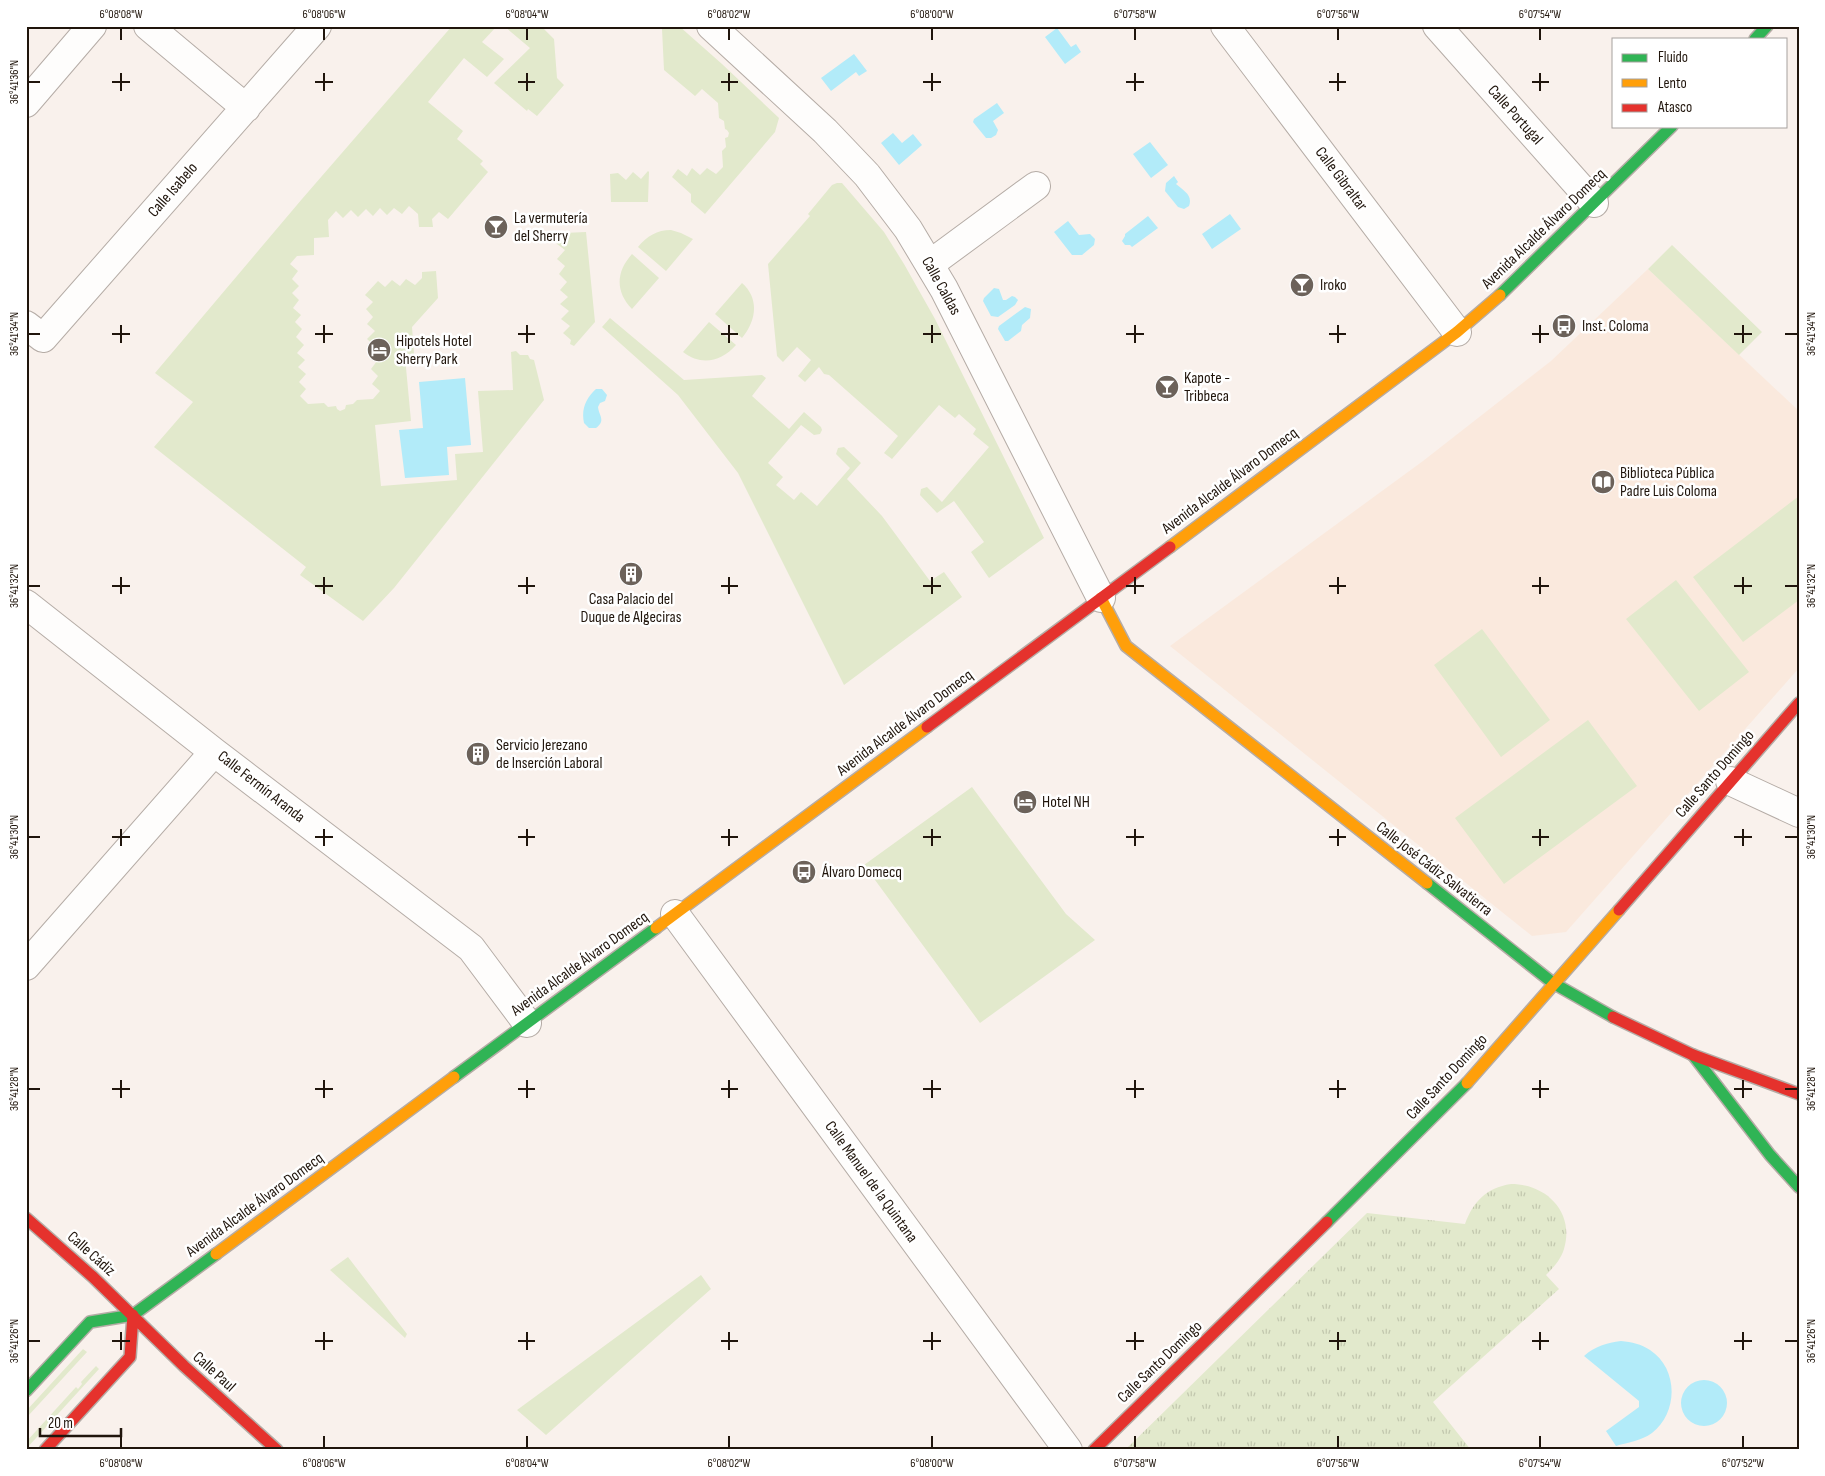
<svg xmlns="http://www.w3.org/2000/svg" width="1825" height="1476" font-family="'Sofia Sans Condensed',sans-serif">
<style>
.built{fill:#fae9dd}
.park{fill:url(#park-tufts)}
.garden{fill:#e2e9cc}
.water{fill:#b2ebf9}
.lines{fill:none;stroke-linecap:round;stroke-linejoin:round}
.street-casing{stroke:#b5aca6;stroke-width:30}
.fast-casing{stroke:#b5aca6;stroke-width:14}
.slow-casing{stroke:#b5aca6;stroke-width:14}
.jam-casing{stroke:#b5aca6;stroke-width:14}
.street{stroke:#fefdfc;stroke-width:28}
.fast{stroke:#30b455;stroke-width:11}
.slow{stroke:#ff9f0a;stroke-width:11}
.jam{stroke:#e5322d;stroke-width:11}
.ticks{fill:none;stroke:#20150c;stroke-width:2}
.labels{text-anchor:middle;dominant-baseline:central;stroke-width:5;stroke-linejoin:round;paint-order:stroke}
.street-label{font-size:16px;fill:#20150c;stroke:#fff}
.poi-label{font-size:16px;fill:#20150c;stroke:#fff;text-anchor:start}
.neatline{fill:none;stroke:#20150c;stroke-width:2}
.ticks-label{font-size:12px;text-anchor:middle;fill:#20150c}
</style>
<defs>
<pattern id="park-tufts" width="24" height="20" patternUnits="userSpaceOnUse" patternTransform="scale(1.25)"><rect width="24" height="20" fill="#e2e9cc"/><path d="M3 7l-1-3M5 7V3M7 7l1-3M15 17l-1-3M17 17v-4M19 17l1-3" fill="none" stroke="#c2c7ae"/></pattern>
</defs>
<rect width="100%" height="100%" fill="#f9f1ec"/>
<path class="built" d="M1648,269l151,142v257l-233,264 -34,4 -362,-290 253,-185 128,-100z"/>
<path class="park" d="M1511,1184c35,0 64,28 53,65 -3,10 -10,18 -18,26l13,14 -126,113 38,48h-346l242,-237 98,11c8,-22 21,-36 46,-40z"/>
<path class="garden" d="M452,26h45l-15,16 22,17 -17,18 -23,-19 -36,44 35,29 -6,8 26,22 -3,3 8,8 -40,47 -9,-7 -7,7 1,8h-14l-1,-13 -9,-8 -7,8 -8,-6 -7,7 -7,-7 -7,8 -7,-7 -8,8 -7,-7 -8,8 -7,-7 -8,9 1,17 -15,1v17l-17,1 -7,8 8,7 -6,8 7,7 -7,7 7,7 -6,8 8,7 -6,7 7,7 -6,8 8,8 -7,8 8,7 -7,7 8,7 -7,8 7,7 -6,7 8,8 16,-1 4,4 8,-1 1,3 3,2 5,-2 1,-4 7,-1 4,-4 16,-1 7,-8 -8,-7 6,-8 -7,-7 6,-8 -8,-6 7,-8 -9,-8 8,-8 -8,-7 6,-7 -7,-8 7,-7 -8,-7 13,-14 7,6 7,-7 8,6 6,-7 9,6 7,-7v-6l14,-1 2,27 -26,29 2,27 -9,3 6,64 -36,4 6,61 76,-6 -2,-26 28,-2 -5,-61 35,-1 -2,-38 5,-1 4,4h8l2,4 4,1 10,40 -150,188 -31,33 -63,-46 6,-8 -152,-120 39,-45 -38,-29 147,-174z
M504,26h37l13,13 3,39 7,7 -27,31 -9,-7 -1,2 -33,-28 36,-35z
M659,26h20l43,38 57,54 -4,14 -70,82 -14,-12v-8l-19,-17 6,-8 9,7 5,-8 8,7 7,-7 9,6 7,-7 -1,-16 4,-4 -1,-9 3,-1 1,-4 -2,-3 -2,-1 -1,-8 -5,-3 -1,-15 -16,-14 -7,7 -31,-26 -2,-41z
M648,171l1,1 -1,30h-37l-1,-28 8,-1 8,7 7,-8 8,7z
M837,183h5l42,49 20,32 31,55 109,219 -55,40 -18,-26 13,-10 -30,-41 -17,12 -17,-18 1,-6 6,-2 15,15 47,-55 -16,-13 3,-5 -17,-15 -4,4 -16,-13 -47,54 -8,-6 14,-17 -69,-61 -5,-1 -5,-7 -14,15 -7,-6 13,-16 -14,-13 -14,15 -6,-6 -9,-92 42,-48 -2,-2 24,-29z
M671,230l10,3 12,6 -27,32 -28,-24c9,-11 19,-17 33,-17z
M586,232l9,90 -21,24 -4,-2 1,-4 -8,-7 7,-7 -9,-7 8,-8 -9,-7 8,-7 -8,-7 7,-8 -8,-8 6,-8 -8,-7 8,-9 -8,-6 -1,-9 8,-2z
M1672,245l90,87 -23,23 -91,-86z
M632,254l27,24 -27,31c-17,-18 -16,-37 0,-55z
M742,283c18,16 14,38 0,55l-27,-24z
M610,318l74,62 78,-5 4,3 -14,18 37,33 15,-17 17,15 1,3 -2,4 -6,1 -13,-10 -33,38 15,14 -7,8 18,15 7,-8 16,14 33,-38 -14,-14 2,-6 6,-1 17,16 -14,16 35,37 48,65 14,-9 18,25 -118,88 -106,-212 -60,-78 -76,-68z
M709,322l27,23c-15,17 -35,21 -53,7z
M1799,496v104l-56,42 -50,-65z
M1676,580l73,92 -50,39 -73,-92z
M1482,629l68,91 -49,37 -67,-92z
M1588,720l49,66 -133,98 -49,-66z
M972,787l94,127 29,26 -115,83 -116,-158z
M348,1257l59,77 -2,4 -75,-68z
M701,1275l10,14 -165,146 -29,-25z
M83,1349l4,3 -59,64h-2v-5z
M96,1366l3,3 -73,80v-7l50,-55 2,2 4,-5 -1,-2z"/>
<path class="water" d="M1057,28l14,19 5,-3 5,8 -16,12 -20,-27z
M854,54l13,17 -8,5 -3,-4 -25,19 -10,-13z
M997,103l7,10 -11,8 5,9 -2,5 -5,3h-5l-13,-16 1,-3z
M893,133l9,10 11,-9 9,11 -23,20 -18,-22z
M1150,142l18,23 -17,13 -18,-24z
M1174,176l4,6 -2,2c8,7 17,11 13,22l-5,3 -6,-2 -13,-16 1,-8z
M1230,214l11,15 -29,20 -10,-15z
M1148,216l10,12 -26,19 -2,-2h-5l-3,-4 3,-5v-2z
M1068,221l11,14 11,-1 5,5 -1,6 -12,10h-10l-18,-23z
M994,288l5,1 4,11h3l6,-4 3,1 3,3 -3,5 -17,12 -7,-1 -8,-15 1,-3z
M1025,307l6,2 -1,9 -8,7 -1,6 -13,10h-3l-7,-12 1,-3z
M465,378l6,67 -24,2 2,28 -44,3 -6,-48 24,-2 -4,-46z
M596,389h6l5,6 -2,6 -5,2 -2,4c1,9 8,13 -2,21h-7l-5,-5c-3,-14 2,-25 12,-34z
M1621,1341c11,1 20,3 29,9 29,19 28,63 2,83 -11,8 -23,9 -36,13l-10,-15 33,-24v-6l-55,-45c11,-10 23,-13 37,-15z
M1681 1403a23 23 0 1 1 46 0a23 23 0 1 1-46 0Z"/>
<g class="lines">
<g class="street-casing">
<path id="street" d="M148,26l98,82
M711,26l114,105 42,44 41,54 36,60 157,309
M1225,26l232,306
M1437,26l157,177
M26,103l66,-77
M930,264l106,-78
M26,325l17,13 274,-312
M26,604l188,148 257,196 56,75
M1730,781l69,32
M675,914l393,536
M26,966l188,-214"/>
</g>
<g class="fast-casing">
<path id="fast" d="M1755,39l12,-13
M1500,295l172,-169
M1427,883l126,100 60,34
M1693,1055l77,100 29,32
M454,1077l202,-149
M1327,1222l140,-139
M26,1391l64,-69 43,-7 83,-61"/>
</g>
<g class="slow-casing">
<path id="slow" d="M1170,547l287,-215 43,-37
M1101,598l25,48 301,237
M656,928l271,-201
M1467,1083l152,-173
M216,1254l238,-177"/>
</g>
<g class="jam-casing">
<path id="jam" d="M927,727l243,-180
M1619,910l180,-207
M1613,1017l80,38 106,39
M26,1218l67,59 91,89 93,84
M45,1450l85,-93 3,-42
M1094,1450l233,-228"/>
</g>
<use href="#street" class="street"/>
<use href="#fast" class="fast"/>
<use href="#slow" class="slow"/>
<use href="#jam" class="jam"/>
</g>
<path class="ticks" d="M121,28v12M324,28v12M527,28v12M729,28v12M932,28v12M1135,28v12M1338,28v12M1540,28v12M121,73v18M324,73v18M527,73v18M729,73v18M932,73v18M1135,73v18M1338,73v18M1540,73v18M28,82h12M112,82h18M315,82h18M518,82h17M721,82h17M923,82h18M1126,82h18M1329,82h17M1532,82h17M121,325v18M324,325v18M527,325v18M729,325v18M932,325v18M1135,325v18M1338,325v18M1540,325v18M1743,325v18M28,334h12M112,334h18M315,334h18M518,334h17M721,334h17M923,334h18M1126,334h18M1329,334h17M1532,334h17M1734,334h18M1785,334h13M121,577v17M324,577v17M527,577v17M729,577v17M932,577v17M1135,577v17M1338,577v17M1540,577v17M1743,577v17M28,586h12M112,586h18M315,586h18M518,586h17M721,586h17M923,586h18M1126,586h18M1329,586h17M1532,586h17M1734,586h18M1785,586h13M121,829v17M324,829v17M527,829v17M729,829v17M932,829v17M1135,829v17M1338,829v17M1540,829v17M1743,829v17M28,837h12M112,837h18M315,837h18M518,837h17M721,837h17M923,837h18M1126,837h18M1329,837h17M1532,837h17M1734,837h18M1785,837h13M121,1080v18M324,1080v18M527,1080v18M729,1080v18M932,1080v18M1135,1080v18M1338,1080v18M1540,1080v18M1743,1080v18M28,1089h12M112,1089h18M315,1089h18M518,1089h17M721,1089h17M923,1089h18M1126,1089h18M1329,1089h17M1532,1089h17M1734,1089h18M1785,1089h13M121,1332v18M324,1332v18M527,1332v18M729,1332v18M932,1332v18M1135,1332v18M1338,1332v18M1540,1332v18M1743,1332v18M28,1341h12M112,1341h18M315,1341h18M518,1341h17M721,1341h17M923,1341h18M1126,1341h18M1329,1341h17M1532,1341h17M1734,1341h18M1785,1341h13M121,1436v12M324,1436v12M527,1436v12M729,1436v12M932,1436v12M1135,1436v12M1338,1436v12M1540,1436v12M1743,1436v12"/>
<defs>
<g id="bar-disc" transform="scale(1.25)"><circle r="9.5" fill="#6c625a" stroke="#fff"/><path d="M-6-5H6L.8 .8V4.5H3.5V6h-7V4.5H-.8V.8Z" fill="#fff"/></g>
<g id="bus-disc" transform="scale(1.25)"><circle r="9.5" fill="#6c625a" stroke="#fff"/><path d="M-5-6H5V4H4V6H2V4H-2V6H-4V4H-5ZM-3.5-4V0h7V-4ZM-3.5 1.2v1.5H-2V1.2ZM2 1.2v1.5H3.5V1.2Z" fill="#fff"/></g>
<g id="hotel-disc" transform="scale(1.25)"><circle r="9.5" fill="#6c625a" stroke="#fff"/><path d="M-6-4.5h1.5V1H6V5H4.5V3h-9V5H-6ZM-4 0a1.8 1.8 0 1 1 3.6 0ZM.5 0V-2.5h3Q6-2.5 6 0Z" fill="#fff"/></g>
<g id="library-disc" transform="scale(1.25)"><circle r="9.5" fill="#6c625a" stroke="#fff"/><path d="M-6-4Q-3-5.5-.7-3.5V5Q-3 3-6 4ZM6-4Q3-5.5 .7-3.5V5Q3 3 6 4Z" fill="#fff"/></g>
<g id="building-disc" transform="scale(1.25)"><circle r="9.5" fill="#6c625a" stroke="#fff"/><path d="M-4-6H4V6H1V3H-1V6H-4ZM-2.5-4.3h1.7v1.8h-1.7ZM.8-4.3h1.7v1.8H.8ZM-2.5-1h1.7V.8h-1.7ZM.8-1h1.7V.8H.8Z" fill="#fff"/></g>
</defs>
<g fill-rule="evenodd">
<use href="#bar-disc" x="496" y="227"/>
<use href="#bar-disc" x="1302" y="285"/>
<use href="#bus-disc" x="1564" y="326"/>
<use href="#hotel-disc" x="379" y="350"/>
<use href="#bar-disc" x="1167" y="387"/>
<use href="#library-disc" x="1603" y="482"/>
<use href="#building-disc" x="631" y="574"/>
<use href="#building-disc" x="478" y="754"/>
<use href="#hotel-disc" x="1025" y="802"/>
<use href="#bus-disc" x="804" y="872"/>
</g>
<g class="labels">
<g class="street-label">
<text transform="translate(1515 115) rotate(48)">Calle Portugal</text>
<text transform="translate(1341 179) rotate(53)">Calle Gibraltar</text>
<text transform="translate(173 190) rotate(-49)">Calle Isabelo</text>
<text transform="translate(1544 229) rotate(-44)">Avenida Alcalde Álvaro Domecq</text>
<text transform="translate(941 286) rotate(61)">Calle Caldas</text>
<text transform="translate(1230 481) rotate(-37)">Avenida Alcalde Álvaro Domecq</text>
<text transform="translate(905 723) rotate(-37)">Avenida Alcalde Álvaro Domecq</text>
<text transform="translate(1715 774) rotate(-49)">Calle Santo Domingo</text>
<text transform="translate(261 787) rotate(38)">Calle Fermín Aranda</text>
<text transform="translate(1434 869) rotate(38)">Calle José Cádiz Salvatierra</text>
<text transform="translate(580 964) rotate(-36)">Avenida Alcalde Álvaro Domecq</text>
<text transform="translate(1447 1077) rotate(-47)">Calle Santo Domingo</text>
<text transform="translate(871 1182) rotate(54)">Calle Manuel de la Quintana</text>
<text transform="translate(255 1205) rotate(-36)">Avenida Alcalde Álvaro Domecq</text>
<text transform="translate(91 1254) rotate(42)">Calle Cádiz</text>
<text transform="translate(1160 1362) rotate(-44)">Calle Santo Domingo</text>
<text transform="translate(214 1372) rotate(42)">Calle Paul</text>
</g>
<g class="poi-label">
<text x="514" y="218">La vermutería<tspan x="514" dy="18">del Sherry</tspan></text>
<text x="1320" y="285">Iroko</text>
<text x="1582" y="326">Inst. Coloma</text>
<text x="396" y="341">Hipotels Hotel<tspan x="396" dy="18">Sherry Park</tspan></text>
<text x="1184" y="378">Kapote -<tspan x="1184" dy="18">Tribbeca</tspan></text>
<text x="1620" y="473">Biblioteca Pública<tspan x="1620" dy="18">Padre Luis Coloma</tspan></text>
<text x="631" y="599" text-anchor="middle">Casa Palacio del<tspan x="631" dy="18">Duque de Algeciras</tspan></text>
<text x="496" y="745">Servicio Jerezano<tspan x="496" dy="18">de Inserción Laboral</tspan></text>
<text x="1042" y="802">Hotel NH</text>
<text x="822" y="872">Álvaro Domecq</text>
</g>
</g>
<rect width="1825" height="1476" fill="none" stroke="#ffffff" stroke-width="55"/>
<rect x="1612" y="38" width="175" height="90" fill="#ffffff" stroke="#a6a19e"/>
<rect x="1622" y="54" width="25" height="8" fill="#30b455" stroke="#a6a19e"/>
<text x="1658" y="62" font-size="15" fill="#20150c">Fluido</text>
<rect x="1622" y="79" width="25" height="8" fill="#ff9f0a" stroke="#a6a19e"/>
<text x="1658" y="88" font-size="15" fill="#20150c">Lento</text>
<rect x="1622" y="104" width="25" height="8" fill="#e5322d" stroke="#a6a19e"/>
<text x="1658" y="112" font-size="15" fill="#20150c">Atasco</text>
<path d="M40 1428v8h81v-8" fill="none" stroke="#20150c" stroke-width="2.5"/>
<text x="48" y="1428" font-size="15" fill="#20150c" stroke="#ffffff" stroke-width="4" paint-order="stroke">20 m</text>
<rect x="28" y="28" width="1770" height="1420" class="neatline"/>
<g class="ticks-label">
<text x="121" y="18">6°08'08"W</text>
<text x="324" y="18">6°08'06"W</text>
<text x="527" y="18">6°08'04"W</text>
<text x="729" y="18">6°08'02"W</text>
<text x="932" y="18">6°08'00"W</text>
<text x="1135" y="18">6°07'58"W</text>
<text x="1338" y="18">6°07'56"W</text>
<text x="1540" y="18">6°07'54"W</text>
<text transform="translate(14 82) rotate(-90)" y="4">36°41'36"N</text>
<text transform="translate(14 334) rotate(-90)" y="4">36°41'34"N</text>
<text transform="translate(1811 334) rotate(-90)" y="4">36°41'34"N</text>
<text transform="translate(14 586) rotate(-90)" y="4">36°41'32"N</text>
<text transform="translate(1811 586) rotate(-90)" y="4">36°41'32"N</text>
<text transform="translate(14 837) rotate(-90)" y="4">36°41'30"N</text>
<text transform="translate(1811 837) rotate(-90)" y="4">36°41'30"N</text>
<text transform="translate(14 1089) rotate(-90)" y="4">36°41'28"N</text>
<text transform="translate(1811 1089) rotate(-90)" y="4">36°41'28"N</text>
<text transform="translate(14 1341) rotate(-90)" y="4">36°41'26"N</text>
<text transform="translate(1811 1341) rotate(-90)" y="4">36°41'26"N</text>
<text x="121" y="1467">6°08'08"W</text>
<text x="324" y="1467">6°08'06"W</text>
<text x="527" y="1467">6°08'04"W</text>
<text x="729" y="1467">6°08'02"W</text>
<text x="932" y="1467">6°08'00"W</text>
<text x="1135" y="1467">6°07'58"W</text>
<text x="1338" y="1467">6°07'56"W</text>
<text x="1540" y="1467">6°07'54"W</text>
<text x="1743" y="1467">6°07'52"W</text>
</g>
</svg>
